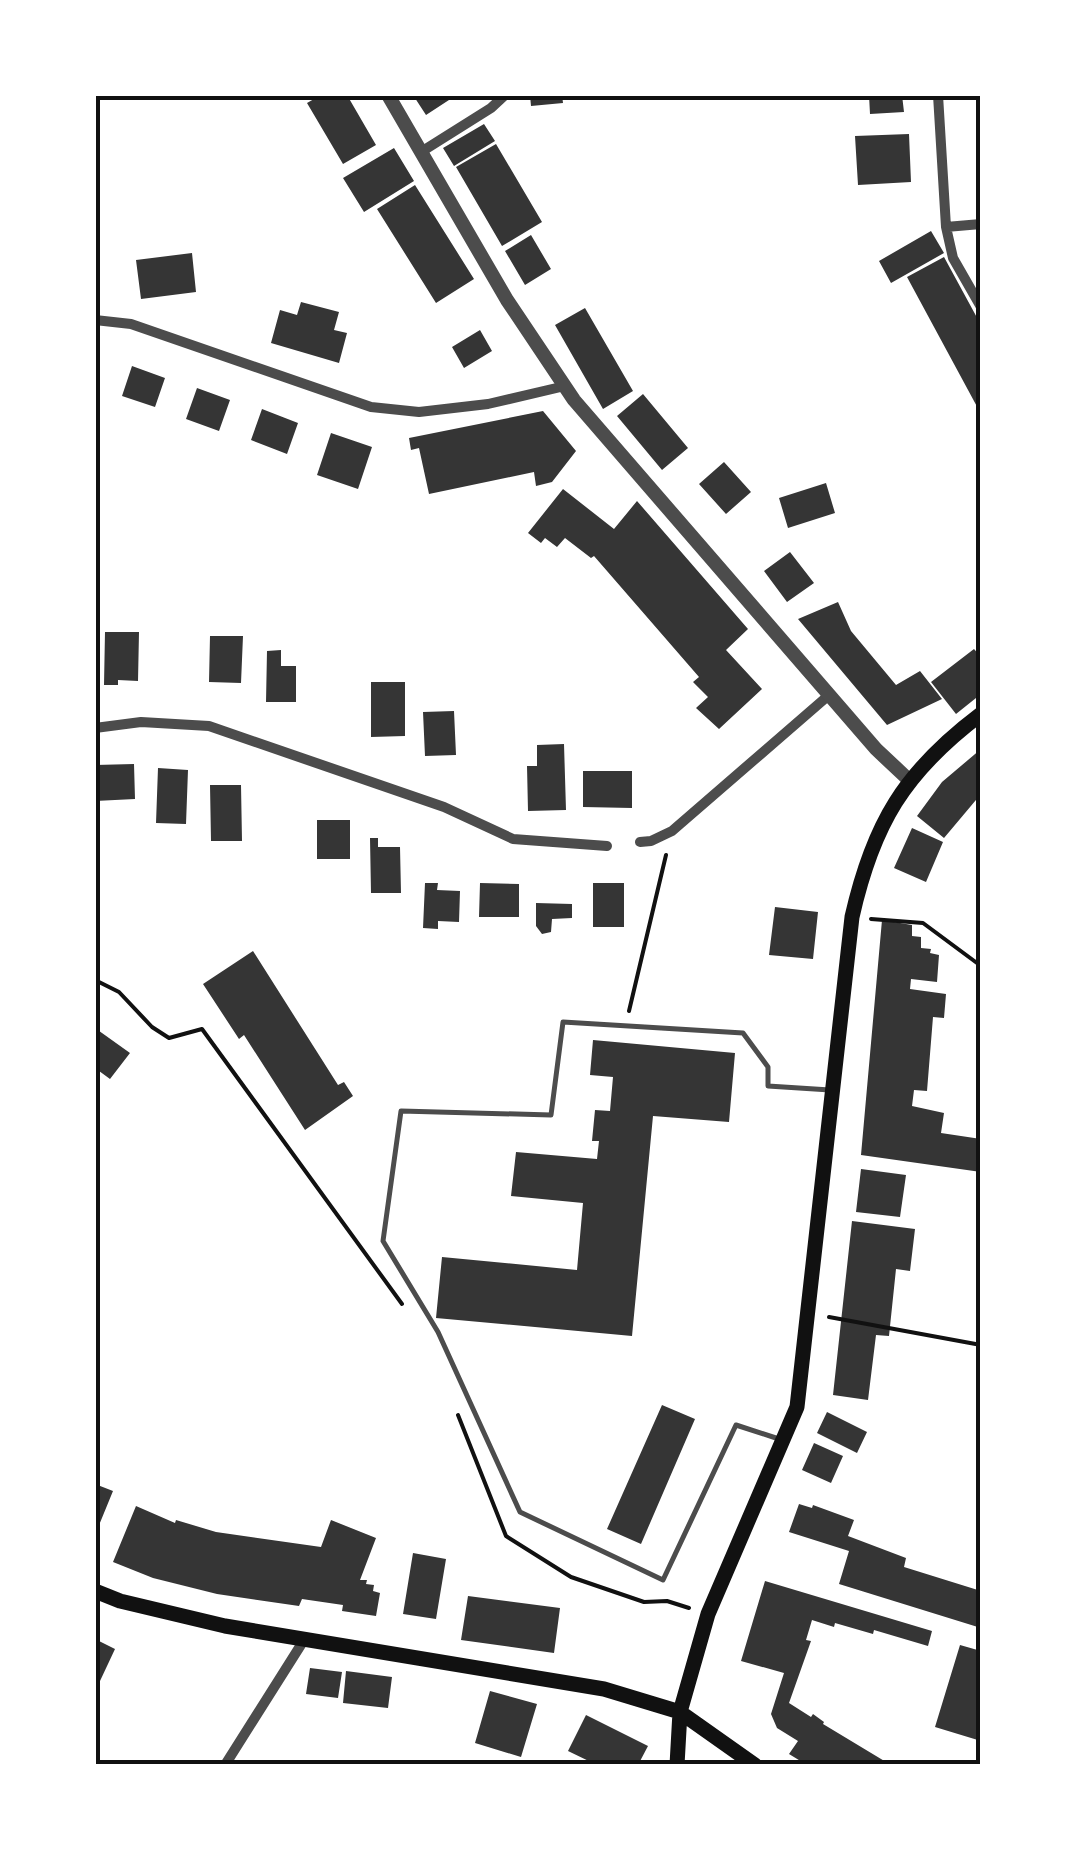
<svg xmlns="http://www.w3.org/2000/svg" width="1076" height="1860" font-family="Barlow,sans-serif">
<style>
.building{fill:#353535}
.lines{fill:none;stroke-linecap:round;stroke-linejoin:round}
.path{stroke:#111;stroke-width:4}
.service{stroke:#4c4c4c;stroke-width:5}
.minor{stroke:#4c4c4c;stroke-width:10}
.tertiary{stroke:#4c4c4c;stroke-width:14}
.secondary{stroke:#111;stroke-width:15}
.neatline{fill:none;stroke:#111;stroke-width:4}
</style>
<rect width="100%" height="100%" fill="#fff"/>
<path class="building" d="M321,95h26l29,50 -33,19 -36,-61z
M413,95h33l3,5 -23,15z
M530,95h32l1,8 -32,3z
M869,95h33l2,17 -34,2z
M484,124l11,17 -41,25 -11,-18z
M909,134l2,48 -53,3 -3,-49z
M496,144l46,78 -40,24 -46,-79z
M394,148l20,33 -50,31 -21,-34z
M415,185l59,94 -38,24 -59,-94z
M931,231l13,22 -53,30 -12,-22z
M531,235l20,34 -26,16 -20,-34z
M192,253l4,39 -55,7 -5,-39z
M944,257l37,68v89l-74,-137z
M301,302l38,10 -5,18 13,3 -8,30 -68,-20 9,-33 17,5z
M585,308l48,83 -30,18 -48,-84z
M480,330l12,21 -28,17 -12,-21z
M132,366l33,12 -10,29 -33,-11z
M197,388l33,12 -11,31 -33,-12z
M643,394l45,54 -26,22 -45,-54z
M262,409l36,14 -11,31 -36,-14z
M543,411l33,40 -24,31 -16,4 -2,-14 -105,22 -10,-46 -8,2 -2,-12z
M331,433l41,14 -14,42 -41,-14z
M724,462l27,30 -25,22 -27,-30z
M826,483l9,30 -47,15 -9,-30z
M563,489l51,40 23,-28 111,128 -22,21 36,39 -43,40 -23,-21 12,-11 -15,-15 6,-5 -105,-121 -3,2 -26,-20 -8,9 -12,-9 -4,5 -13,-10z
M790,552l24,31 -27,19 -23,-31z
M838,602l13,29 45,54 24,-14 22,28 -55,26 -89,-106z
M105,632h34l-1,49 -20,-1v5h-14z
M210,636h33l-2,47 -32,-1z
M974,649l7,8v37l-25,20 -25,-32z
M281,650v16h15v36h-30l1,-51z
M371,682h34v54l-34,1z
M454,711l2,44 -31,1 -2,-44z
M564,744l2,66 -38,1 -1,-45h10v-21z
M981,749v45l-37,44 -27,-22 25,-34z
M134,764l1,35 -40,2v-36z
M158,768l30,2 -2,54 -30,-1z
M583,771h49v37l-49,-1z
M210,785h31l1,56h-31z
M317,820h33v39h-33z
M912,828l31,14 -17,40 -32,-14z
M370,838h8v9h22l1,46h-30z
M425,883h13l-1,7 23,1 -1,31 -21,-1v8l-15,-1z
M480,883l39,1v33h-40z
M593,883h31v44h-31z
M536,903l36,1v14l-20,1 -1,13 -9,2 -6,-8z
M775,907l43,5 -5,47 -44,-4z
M882,920l30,5v11l9,1v11l10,1 -1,4 9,2 -2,27 -26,-3 -1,10 36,5 -2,24 -11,-1 -6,74 -13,-1 -2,16 32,7 -3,20 40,6v33l-120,-17z
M253,951l85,134 6,-3 9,14 -48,34 -61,-95 -5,4 -36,-55z
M95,1028l35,25 -20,26 -15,-11z
M593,1040l142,13 -6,69 -76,-6 -21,220 -196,-18 6,-61 135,13 6,-67 -72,-7 5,-44 81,7 2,-18h-7l3,-31 15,1 3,-34 -23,-2z
M861,1169l45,6 -6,42 -44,-5z
M852,1221l63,8 -5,42 -14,-2 -7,67 -13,-1 -8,65 -35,-5z
M662,1405l33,14 -54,125 -34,-15z
M827,1412l40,20 -10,21 -40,-20z
M814,1443l29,13 -12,27 -29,-13z
M95,1484l18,7 -18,44z
M799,1504l13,4 1,-3 41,15 -6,16 58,22 -2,9 77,24v37l-142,-44 10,-33 -60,-19z
M136,1506l39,17 1,-3 40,12 105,15 10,-27 45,18 -16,42h7l-1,4 8,1 -1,6 7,2 -4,23 -34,-5 1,-6 -41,-6 -3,7 -82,-12 -64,-16 -40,-16z
M413,1553l33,6 -10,60 -33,-5z
M765,1581l167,50 -4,15 -54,-16 -1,4 -38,-11 -1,4 -22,-7 -6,20 5,1 -22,62 22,14 2,-3 11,8 -1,2 68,41h-84l-18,-11 9,-13 -21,-13 -6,-14 13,-41 -43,-12z
M468,1596l92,12 -6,45 -93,-13z
M95,1639l20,10 -15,32 -5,-3z
M960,1645l21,6v90l-46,-14z
M310,1668l32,4 -4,26 -32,-4z
M346,1671l46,6 -4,31 -45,-5z
M490,1691l47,13 -16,53 -46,-14z
M586,1715l62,31 -10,19h-41l-29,-14z"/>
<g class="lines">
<path class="path" d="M871,919l52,4 58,43
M95,980l24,12 33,35 17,11 33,-9 200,275
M629,1011l37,-156
M829,1317l152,28
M458,1415l48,121 65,41 73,25 23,-1 22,7"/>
<path class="service" d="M779,1439l-43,-14 -73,155 -143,-68 -82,-180 -55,-91 18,-130 150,4 12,-93 180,11 25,34v19l62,4"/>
<path class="minor" d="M938,95l8,132 7,31 28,49
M421,152l70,-44 14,-13
M946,227l35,-3
M95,320l36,4 240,83 48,5 69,-8 77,-18
M95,728l46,-6 68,4 235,81 69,32 94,7
M640,842l11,-1 21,-10 157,-136
M225,1765l79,-125"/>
<path class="tertiary" d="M388,95l119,205 67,100 302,349 34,32"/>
<path class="secondary" d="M95,1591l25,10 105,25 379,63 76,23 75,53
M677,1765l3,-53 28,-98 89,-207 55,-490c21,-93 52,-145 129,-203"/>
</g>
<rect width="1076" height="1860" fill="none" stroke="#ffffff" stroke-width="195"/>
<rect x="98" y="98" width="880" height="1664" class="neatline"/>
</svg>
